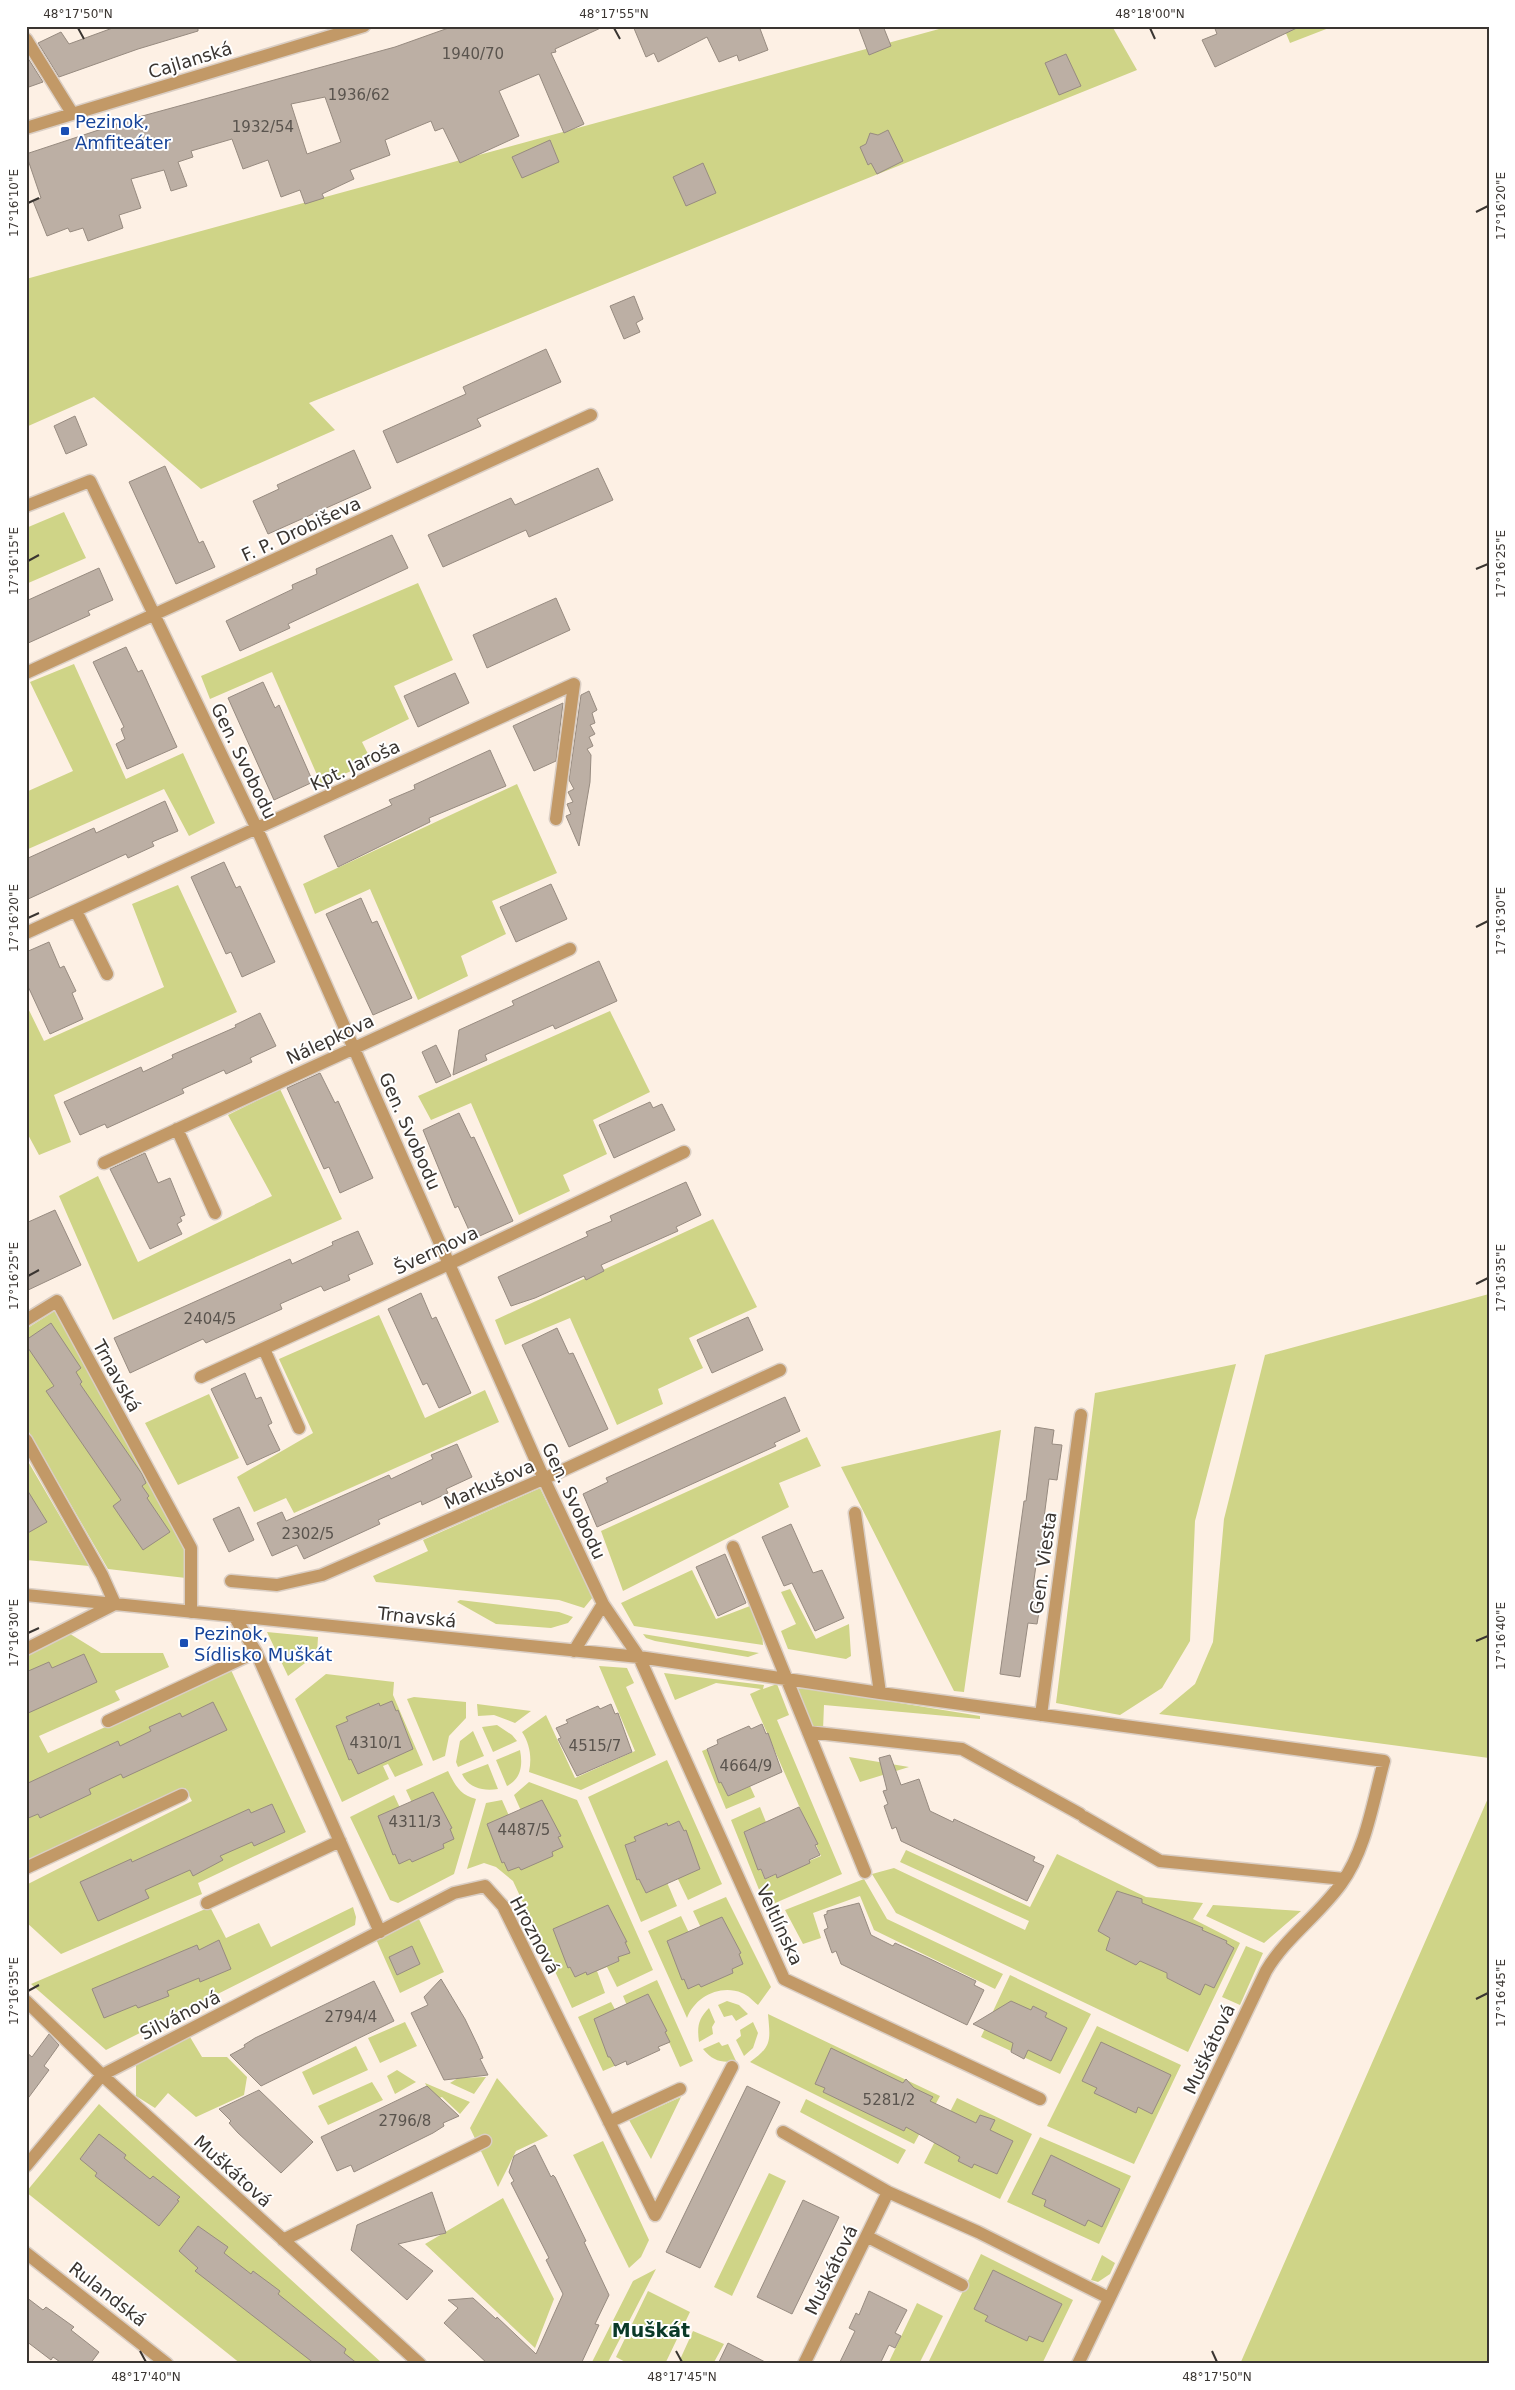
<svg xmlns="http://www.w3.org/2000/svg" width="1515" height="2390" font-family="'DejaVu Sans',sans-serif">
<style>
.green{fill:#cfd487}
.building{fill:#bcafa4;stroke:#978b80;fill-rule:evenodd}
.lines{fill:none;stroke-linecap:round;stroke-linejoin:round}
.minor-casing{stroke:#dacec4;stroke-width:15}
.minor{stroke:#c29967;stroke-width:12}
.ticks{fill:none;stroke:#3a3531;stroke-width:2}
.transit-dot{fill:#1a4fb4;stroke:#fff;stroke-width:2}
.labels{text-anchor:middle;dominant-baseline:central;stroke-width:4;stroke-linejoin:round;paint-order:stroke}
.number-label{font-size:15px;fill:#5a544e}
.street-label{font-size:18px;fill:#3a3531;stroke:#fff}
.transit-label{font-size:18px;fill:#164399;stroke:#fff;text-anchor:start}
.neighbourhood-label{font-size:19px;font-weight:bold;fill:#0a3927;stroke:#fff}
.neatline{fill:none;stroke:#3a3531;stroke-width:2}
.ticks-label{font-size:12px;text-anchor:middle;fill:#3a3531}
</style>
<rect width="100%" height="100%" fill="#fdf0e4"/>
<path class="green" d="M950,26h162l25,44 -828,333 26,27 -134,59 -107,-92 -68,30v-148z
M1283,26h51l-44,17z
M64,512l22,46 -60,26v-56z
M418,583l35,77 -59,26 15,33 -47,23 10,20 -51,22 -49,-112 -62,27 -9,-23z
M74,664l52,115 57,-26 32,70 -26,13 -25,-47 -138,61v-58l47,-21 -43,-89z
M517,784l40,89 -65,28 14,33 -45,22 7,20 -50,24 -48,-111 -55,25 -12,-30z
M178,885l59,127 -183,83 17,47 -32,13 -13,-24v-127l18,37 120,-54 -32,-83z
M610,1011l40,81 -57,28 14,34 -44,21 7,16 -51,24 -48,-112 -40,17 -13,-24z
M280,1089l62,130 -229,101 -54,-124 39,-20 40,86 134,-66 -44,-81z
M713,1219l44,88 -68,31 14,30 -45,21 5,15 -46,21 -47,-107 -65,27 -10,-25z
M1489,1294v464l-330,-44 36,-30 18,-42 11,-123 41,-164z
M56,1310l129,238 1,30 -78,-9 -82,-142v-98z
M379,1315l46,103 60,-28 14,32 -205,91 -8,-15 -32,14 -17,-35 76,-44 -34,-74z
M1236,1364l-41,157 -5,120 -28,47 -42,27 -64,-12 39,-310z
M209,1394l30,64 -61,27 -33,-62z
M1001,1430l-37,262 -10,-1 -113,-224z
M807,1437l14,29 -42,17 10,24 -166,84 -22,-60z
M26,1458l63,108 -63,-6z
M540,1488l53,109 -9,11 -25,-8 -183,-18 -3,-6 55,-25 -5,-11z
M692,1570l24,49 34,-13 12,27 1,12 -129,-19 -13,-23z
M790,1589l26,50 33,-15 2,32 -5,3 -58,-10 -7,-18 15,-7 -15,-32z
M460,1600l99,12 14,5 -5,6 -17,5 -55,-4 -39,-22z
M67,1632l34,21h62l6,14 -54,24 5,9 -81,36 9,17 183,-83 75,162 -108,51 4,11 -141,60 -35,-32v-37l166,-84 -7,-13 -159,76v-211z
M267,1632l51,5 -1,17 -29,22z
M643,1634l116,19 -11,4 -93,-16 -9,-3z
M599,1666l28,2 7,15 -8,4 30,68 -75,35 -52,-18c3,-14 1,-28 -7,-40l24,-17 29,63 60,-27z
M664,1673l100,12 -1,4 14,-5 12,31 -12,5 65,154 -76,33 -35,-87 29,-13 6,15 -22,10 21,47 56,-23 -71,-162 11,-5 -45,-6 -41,17z
M326,1674l68,8 -1,13 30,70 -28,12 -7,-13 -5,2 6,13 -47,23 -47,-103z
M795,1686l185,30v3l-156,-14 -1,25 -10,-1z
M414,1697l52,5v16l-17,18 -4,20 -12,5 -26,-62z
M477,1704l54,7 -16,12 -21,-8 -16,1z
M497,1725l15,10 5,6 -24,11 -11,-25z
M473,1731l11,25 -26,11 -2,-5 4,-21z
M707,1749l21,47 22,-10 5,11 -29,12 -24,-58z
M520,1750c3,15 1,29 -13,36l-11,-26z
M849,1757l60,10 -49,15z
M667,1760l55,124 -34,16 -12,-25 -10,5 11,26 -36,16 -53,-125z
M488,1764l10,25c-14,2 -29,0 -36,-15z
M448,1771c7,14 12,24 28,28l-22,75 -56,29 -8,-3 -40,-83 44,-22 7,15 12,-5 -7,-15z
M529,1782l48,18 76,170 -36,17 -10,-20 -10,4 8,22 -33,15 -59,-127 -17,-14 -12,-4 -17,6 19,-66 16,-3 8,18 12,-5 -8,-18z
M1489,1796v568h-249z
M906,1850l124,57 27,-53 89,43 57,6 -10,16 47,24 -52,109 -292,-139 -24,-39 22,-6 131,62 4,-9 -129,-59z
M864,1879l23,40 116,55 -8,15 -121,-59 -14,-34 -47,17 8,25 -18,6 -18,-34z
M726,1897l45,90 -13,18c-5,-4 -10,-10 -16,-12 -22,-9 -47,4 -55,25l-39,-87 33,-15 9,19 12,-5 -9,-19z
M1213,1905l88,6 -37,32 -58,-27z
M210,1907l16,31 33,-15 12,24 82,-40 3,10 -1,8 -249,125 -75,-66z
M418,1917l26,55 -44,21 -24,-54z
M1246,1946l17,7 -23,52 -18,-8z
M1010,1975l81,39 -31,60 -79,-37z
M657,1980l36,81 -13,6 -11,-25 -66,29 -25,-54 33,-15 6,11 11,-5 -5,-12z
M727,2001l12,4 9,9 -12,7 -4,-6 -8,2 -6,-12z
M709,2008l6,14 -3,5 1,7 -14,8c-2,-15 -1,-23 10,-34z
M768,2014l172,82 -26,48 -164,-82c23,-16 20,-23 18,-48z
M405,2022l12,24 -37,17 -12,-25z
M753,2022l5,11 -5,15 -9,8 -8,-16 5,-4 -1,-6z
M1097,2026l84,39 -47,99 -87,-38z
M190,2037l12,20h25l20,20 -3,18 -48,22 -28,-24 -13,15 -19,-12v-32z
M719,2042l3,4 6,-2 8,17c-15,2 -23,0 -33,-12z
M356,2046l12,24 -55,25 -11,-23z
M397,2070l19,12 -21,12 -8,-18z
M486,2077l-12,17 -24,-11 8,-5z
M497,2078l51,58 -32,15 -18,36 -28,-59z
M372,2082l11,18 -55,25 -10,-19z
M425,2083l45,19 -10,12 -18,-17 -8,3z
M681,2097l-30,62 -22,-39z
M957,2098l75,36 -32,65 -76,-36z
M806,2099l100,51 -8,14 -98,-52z
M99,2104l284,260h-142l-215,-172z
M1040,2137l91,39 -32,68 -92,-42z
M603,2141l46,99 -8,17 -12,11 -56,-113z
M769,2173l17,8 -54,115 -18,-9z
M503,2198l51,101 -19,49 -110,-104z
M981,2254l92,46 -31,64 -114,-1z
M1102,2255l13,8 -5,11 -12,8 -7,-2z
M656,2269l-49,95h-16l42,-83z
M648,2291l42,21 -25,52h-36l-13,-7z
M917,2303l26,13 -24,48h-31z
M693,2331l31,13 -11,20h-35z"/>
<path class="building" d="M118,26h80v5l-60,18 -79,28 -21,-34 23,-11 8,12z
M454,26h151l-50,23 1,3 -5,1 33,71 -20,9 -25,-59 -40,17 20,45 -59,27 -17,-35 -8,3 -4,-10 -46,19 5,15 -40,15 4,9 -32,15 2,4 -19,6 -5,-14 -19,7 -13,-37 -25,9 -11,-30 -41,12 2,6 -15,5 9,24 -16,5 -7,-21 -33,9 10,29 -22,7 4,13 -35,13 -5,-13 -13,4 -2,-4 -21,8 -14,-35 8,-3 -15,-44 109,-36 260,-71zM325,97l16,45 -34,12 -16,-50z
M633,26h126l9,24 -29,11 -2,-6 -18,7 -12,-25 -49,25 -4,-9 -8,4z
M858,26h25l8,20 -22,9z
M1214,26h87l-86,41 -13,-27 15,-6z
M1066,54l15,32 -22,9 -14,-32z
M26,55l17,27 -17,6z
M888,130l15,31 -26,13 -6,-11 -3,2 -8,-18 6,-3 4,-11 8,2z
M550,140l9,22 -37,16 -10,-21z
M703,163l13,30 -30,13 -13,-29z
M634,296l9,23 -7,4 4,9 -16,7 -14,-33z
M546,349l15,33 -84,37 4,7 -84,37 -14,-32 83,-37 -3,-7z
M75,416l12,29 -21,9 -12,-28z
M354,450l17,38 -103,46 -15,-33 26,-12 -2,-4z
M165,466l34,77 4,-2 12,26 -39,17 -47,-102z
M598,468l15,32 -84,37 -3,-7 -83,37 -15,-32 83,-37 4,7z
M392,535l16,33 -120,56 2,4 -50,23 -14,-30 67,-32 -1,-4 25,-11 -1,-5z
M99,568l14,32 -25,11 2,4 -64,29v-43z
M556,598l14,32 -83,38 -14,-33z
M126,647l12,25 4,-2 35,77 -50,22 -11,-25 9,-5 -4,-10 3,-2 -31,-65z
M455,673l14,30 -51,24 -14,-31z
M263,682l12,26 4,-3 34,77 -39,18 -46,-102z
M589,691l8,19 -5,3 3,10 -5,2 5,9 -6,3 4,9 -6,3 4,6 -1,27 -11,64 -13,-30 5,-2 -4,-10 6,-2 -5,-10 6,-3 -5,-9 12,-85z
M563,703l-7,58 -22,10 -21,-45z
M490,750l16,36 -77,32 1,4 -92,45 -14,-31 68,-31 -3,-5 26,-11 -1,-4z
M165,801l13,30 -26,11 2,4 -26,12 -2,-4 -100,46v-41l68,-31 2,5z
M224,862l12,26 4,-2 35,76 -33,15 -11,-25 -5,2 -35,-77z
M551,884l16,35 -51,23 -16,-35z
M361,898l11,25 5,-2 35,77 -39,17 -47,-101z
M49,942l11,26 4,-2 12,25 -4,2 11,26 -33,15 -24,-52v-30z
M599,961l18,40 -62,28 -2,-4 -68,30 2,5 -34,15 6,-45 55,-25 -2,-4z
M260,1013l16,33 -26,12 2,4 -26,12 -2,-4 -42,19 2,4 -77,35 -2,-4 -25,11 -16,-33 77,-35 2,5 30,-14 -1,-3 64,-28 -1,-2z
M436,1045l15,31 -15,7 -14,-31z
M320,1073l15,30 3,-2 35,77 -33,15 -11,-26 -5,2 -37,-81z
M650,1102l3,6 9,-4 13,26 -61,28 -15,-33z
M459,1113l12,25 3,-1 39,84 -40,18 -15,-33 -3,2 -32,-78z
M145,1153l13,30 12,-5 15,37 -5,2 2,4 -5,3 5,10 -32,15 -40,-80z
M686,1182l15,33 -25,12 2,4 -77,34 3,6 -18,9 -2,-4 -49,22 -24,8 -13,-29 90,-41 -2,-4 26,-11 -2,-5z
M55,1210l26,55 -55,26v-68z
M358,1231l15,33 -25,11 2,5 -26,11 -3,-5 -41,18 2,5 -76,34 -3,-4 -73,34 -16,-35 176,-79 2,5 41,-19 -1,-3z
M421,1293l11,26 4,-2 35,76 -32,15 -12,-25 -4,2 -35,-76z
M748,1317l15,33 -51,23 -15,-33z
M51,1323l30,45 -5,4 6,10 -2,2 62,90 4,9 -4,3 7,10 -2,2 23,34 -27,18 -30,-44 8,-6 -75,-109 8,-5 -28,-41v-5z
M557,1328l12,26 4,-1 35,76 -39,18 -47,-102z
M245,1373l11,26 5,-2 11,26 -4,2 12,25 -33,15 -36,-76z
M785,1397l15,34 -26,12 2,3 -179,81 -14,-33 25,-12 -2,-4z
M1035,1427l19,3 -2,14 10,1 -5,35 -8,-1 -5,39 8,1 -5,33 -9,-1 -5,36 10,2 -6,35 -9,-1 -8,54 -20,-3 24,-173h2z
M457,1444l15,33 -26,12 2,4 -26,12 -1,-4 -43,19 2,4 -76,35 -7,-14 -25,11 -15,-33 25,-11 4,9 103,-46 2,4 42,-20 -2,-4z
M26,1488l21,34 -21,12z
M239,1507l15,33 -25,12 -16,-33z
M791,1524l22,49 9,-3 22,48 -29,13 -23,-48 -8,3 -22,-49z
M725,1554l21,49 -28,13 -22,-49z
M84,1654l13,28 -71,32v-42l23,-10 3,6z
M392,1701l4,10 2,-1 15,39 -55,25 -7,-15 -2,1 -13,-34 12,-5 -2,-4 33,-14 1,3z
M213,1702l14,28 -104,48 -2,-4 -32,15 2,5 -51,24 -2,-4 -12,5v-35l92,-43 2,5 31,-15 -2,-4 31,-14 2,4z
M611,1704l4,10 3,-1 14,39 -55,24 -19,-37 3,-1 -5,-10 12,-5 -2,-3 32,-14 2,3z
M762,1724l4,10 2,-1 14,39 -54,24 -7,-14 -2,1 -12,-34 11,-5 -1,-4 32,-14 2,3z
M890,1755l11,30 18,-6 11,32 23,11 1,-3 81,38 -2,4 11,5 -17,35 -126,-60 -5,-14 -4,2 -8,-23 4,-2 -5,-13 4,-1 -8,-32z
M433,1792l19,36 -2,1 4,10 -11,5 1,4 -32,14 -2,-3 -11,5 -4,-10 -2,1 -15,-39z
M542,1800l19,36 -3,1 5,10 -11,5 1,4 -32,14 -2,-3 -11,4 -4,-9 -2,1 -15,-39z
M272,1804l13,28 -31,14 -2,-4 -32,14 3,4 -30,16 -3,-6 -45,20 4,8 -51,23 -18,-39 51,-23 1,3 117,-53 2,4z
M799,1807l19,37 -3,1 5,10 -11,5 1,3 -33,15 -1,-4 -11,5 -4,-10 -3,1 -14,-38z
M679,1821l5,10 2,-1 14,39 -54,24 -7,-14 -2,1 -12,-35 11,-4 -2,-4 33,-14 1,3z
M1117,1891l25,8v4l61,25 -1,2 25,11 -1,2 8,5 -20,40 -9,-4 -5,11 -33,-17v-5l-27,-12 -4,4 -30,-15 4,-12 -12,-7z
M859,1903l12,32 22,11 2,-3 31,14 50,24 -2,4 10,5 -17,35 -126,-61 -5,-13 -4,2 -8,-23 4,-2 -4,-13 3,-1v-3z
M608,1905l19,37h-2l5,11 -12,4 1,4 -32,14 -1,-3 -11,5 -5,-10 -2,1 -15,-39z
M722,1917l19,36 -2,1 4,10 -11,5 1,4 -32,14 -2,-3 -11,5 -4,-10 -2,1 -15,-39z
M219,1940l12,29 -31,13 -1,-4 -32,13 2,5 -31,12 -2,-3 -32,13 -12,-29 105,-44 2,5z
M412,1946l8,18 -23,11 -8,-18z
M441,1979l24,40 13,27 5,12 -3,1 8,16 -44,5 -33,-67 17,-8 -4,-8z
M374,1981l20,40 -133,65 -31,-31 15,-8 -1,-2 11,-7z
M648,1994l19,37 -2,1 5,10 -12,5 2,3 -33,15 -1,-4 -11,5 -5,-9h-2l-14,-38z
M1011,2001l20,9 2,-4 14,7 -2,4 22,11 -16,33 -23,-11 -4,9 -13,-7 2,-9 -40,-19z
M49,2034l10,11 -15,21 5,4 -23,31v-49l6,5z
M1101,2042l70,33 -19,39 -14,-7 -2,6 -27,-13 -15,-7 3,-5 -15,-7z
M831,2048l72,35 3,-4 8,9 19,9 -3,4 46,22 4,-8 15,5 -5,10 23,11 -16,33 -23,-10 -2,4 -14,-7 2,-4 -54,-30 -2,4 -81,-39 2,-4 -10,-4z
M427,2086l32,30 -16,7 1,3 -11,7 -79,39 -3,-7 -14,6 -16,-34z
M747,2086l33,16 -80,166 -34,-16z
M259,2090l54,52 -32,31 -43,-40 -9,-10 2,-2 -12,-12z
M99,2134l27,21 -2,3 26,21 3,-3 27,21 -3,3 2,1 -20,25 -64,-50 2,-3 -17,-14z
M535,2145l16,32 2,-2 2,2 31,64 -2,1 25,53 -14,29 4,1 -18,39h-93l-44,-41 14,-15 -10,-8 25,-2 23,21 1,-2 39,37 27,-60 -17,-34 3,-2 -38,-75 3,-2 -5,-9 5,-16z
M1051,2155l69,34 -18,38 -14,-7 -3,6 -41,-20 2,-6 -14,-6z
M432,2192l14,41 -48,11 35,27 -26,29 -56,-50 6,-25z
M803,2200l36,17 -47,97 -35,-17z
M198,2226l30,21 -4,6 27,21 2,-3 27,20 -2,3 68,55 -2,4 14,11h-43l-120,-93 3,-3 -19,-17z
M993,2270l69,34 -19,38 -14,-6 -2,5 -42,-20 3,-5 -14,-7z
M869,2291l38,19 -12,23 6,3 -6,12 -6,-3 -9,19h-41l16,-33 -6,-3 7,-15 3,2z
M26,2297l17,13 3,-3 28,20 -3,3 28,22 -9,12h-27l-10,-7 -2,3 -25,-19z
M728,2343l41,21h-51z"/>
<g class="lines">
<g class="minor-casing">
<path id="minor" d="M26,39l46,74
M26,128l338,-102
M26,506l64,-25 167,348 287,650 59,125 36,53 145,322 256,120
M26,673l565,-258
M76,911l31,63
M26,933l548,-249 -18,135
M177,1129l38,84
M104,1163l466,-214
M26,1320l31,-19 134,247v64
M264,1349l35,79
M201,1377l248,-113 235,-112
M26,1440l76,135 13,29 -89,45
M855,1513l25,180
M733,1547l132,325
M231,1581l46,4 45,-10 237,-103 221,-102
M26,1595l613,62 241,36 504,68c-11,40 -18,89 -43,123 -23,32 -55,53 -75,87l-188,393
M234,1616l22,36 124,280
M574,1651l29,-47
M1041,1715l40,-300
M108,1721l148,-69
M808,1732l154,17 118,65
M1084,1817l76,44 184,18
M26,1868l156,-73
M207,1903l133,-62
M26,2001l76,74 318,289
M609,2122l71,-33
M783,2132l105,60 90,40 131,66
M26,2166l76,-91 352,-182 31,-7 18,20 152,309
M655,2215l77,-148
M868,2237l94,48
M283,2240l202,-99
M26,2253l141,111
M804,2364l84,-172"/>
</g>
<use href="#minor" class="minor"/>
</g>
<path class="ticks" d="M78,28l6,11M614,28l6,11M1150,28l5,11M28,203l11,-5M1476,212l12,-6M28,561l11,-6M1476,569l12,-5M28,918l11,-5M1476,927l12,-6M28,1276l11,-6M1476,1284l12,-6M28,1633l11,-5M1476,1641l12,-5M28,1991l11,-6M1476,1999l12,-6M140,2351l6,11M676,2351l6,11M1212,2351l5,11"/>
<g class="transit-dot">
<rect x="60" y="126" width="10" height="10" rx="2.5"/>
<rect x="179" y="1638" width="10" height="10" rx="2.5"/>
</g>
<g class="labels">
<g class="number-label">
<text x="473" y="54">1940/70</text>
<text x="359" y="95">1936/62</text>
<text x="263" y="127">1932/54</text>
<text x="210" y="1319">2404/5</text>
<text x="308" y="1534">2302/5</text>
<text x="376" y="1743">4310/1</text>
<text x="595" y="1746">4515/7</text>
<text x="746" y="1766">4664/9</text>
<text x="415" y="1822">4311/3</text>
<text x="524" y="1830">4487/5</text>
<text x="351" y="2017">2794/4</text>
<text x="889" y="2100">5281/2</text>
<text x="405" y="2121">2796/8</text>
</g>
<g class="street-label">
<text transform="translate(190 60) rotate(-17)">Cajlanská</text>
<text transform="translate(301 529) rotate(-25)">F. P. Drobiševa</text>
<text transform="translate(244 761) rotate(64)">Gen. Svobodu</text>
<text transform="translate(355 765) rotate(-25)">Kpt. Jaroša</text>
<text transform="translate(330 1039) rotate(-25)">Nálepkova</text>
<text transform="translate(410 1131) rotate(66)">Gen. Svobodu</text>
<text transform="translate(436 1250) rotate(-25)">Švermova</text>
<text transform="translate(117 1376) rotate(61)">Trnavská</text>
<text transform="translate(489 1484) rotate(-24)">Markušova</text>
<text transform="translate(574 1501) rotate(65)">Gen. Svobodu</text>
<text transform="translate(1043 1563) rotate(-82)">Gen. Viesta</text>
<text transform="translate(417 1617) rotate(6)">Trnavská</text>
<text transform="translate(780 1925) rotate(65)">Veltlínska</text>
<text transform="translate(535 1935) rotate(62)">Hroznová</text>
<text transform="translate(180 2015) rotate(-27)">Silvánová</text>
<text transform="translate(1209 2049) rotate(-65)">Muškátová</text>
<text transform="translate(233 2171) rotate(42)">Muškátová</text>
<text transform="translate(831 2270) rotate(-64)">Muškátová</text>
<text transform="translate(108 2294) rotate(38)">Rulandská</text>
</g>
<g class="transit-label">
<text x="75" y="121">Pezinok,<tspan x="75" dy="21">Amfiteáter</tspan></text>
<text x="194" y="1633">Pezinok,<tspan x="194" dy="21">Sídlisko Muškát</tspan></text>
</g>
<g class="neighbourhood-label">
<text x="651" y="2330">Muškát</text>
</g>
</g>
<rect width="1515" height="2390" fill="none" stroke="#ffffff" stroke-width="55"/>
<rect x="28" y="28" width="1460" height="2334" class="neatline"/>
<g class="ticks-label">
<text x="78" y="18">48°17'50"N</text>
<text x="614" y="18">48°17'55"N</text>
<text x="1150" y="18">48°18'00"N</text>
<text transform="translate(14 203) rotate(-90)" y="4">17°16'10"E</text>
<text transform="translate(1501 206) rotate(-90)" y="4">17°16'20"E</text>
<text transform="translate(14 561) rotate(-90)" y="4">17°16'15"E</text>
<text transform="translate(1501 564) rotate(-90)" y="4">17°16'25"E</text>
<text transform="translate(14 918) rotate(-90)" y="4">17°16'20"E</text>
<text transform="translate(1501 921) rotate(-90)" y="4">17°16'30"E</text>
<text transform="translate(14 1276) rotate(-90)" y="4">17°16'25"E</text>
<text transform="translate(1501 1278) rotate(-90)" y="4">17°16'35"E</text>
<text transform="translate(14 1633) rotate(-90)" y="4">17°16'30"E</text>
<text transform="translate(1501 1636) rotate(-90)" y="4">17°16'40"E</text>
<text transform="translate(14 1991) rotate(-90)" y="4">17°16'35"E</text>
<text transform="translate(1501 1993) rotate(-90)" y="4">17°16'45"E</text>
<text x="146" y="2381">48°17'40"N</text>
<text x="682" y="2381">48°17'45"N</text>
<text x="1217" y="2381">48°17'50"N</text>
</g>
</svg>
